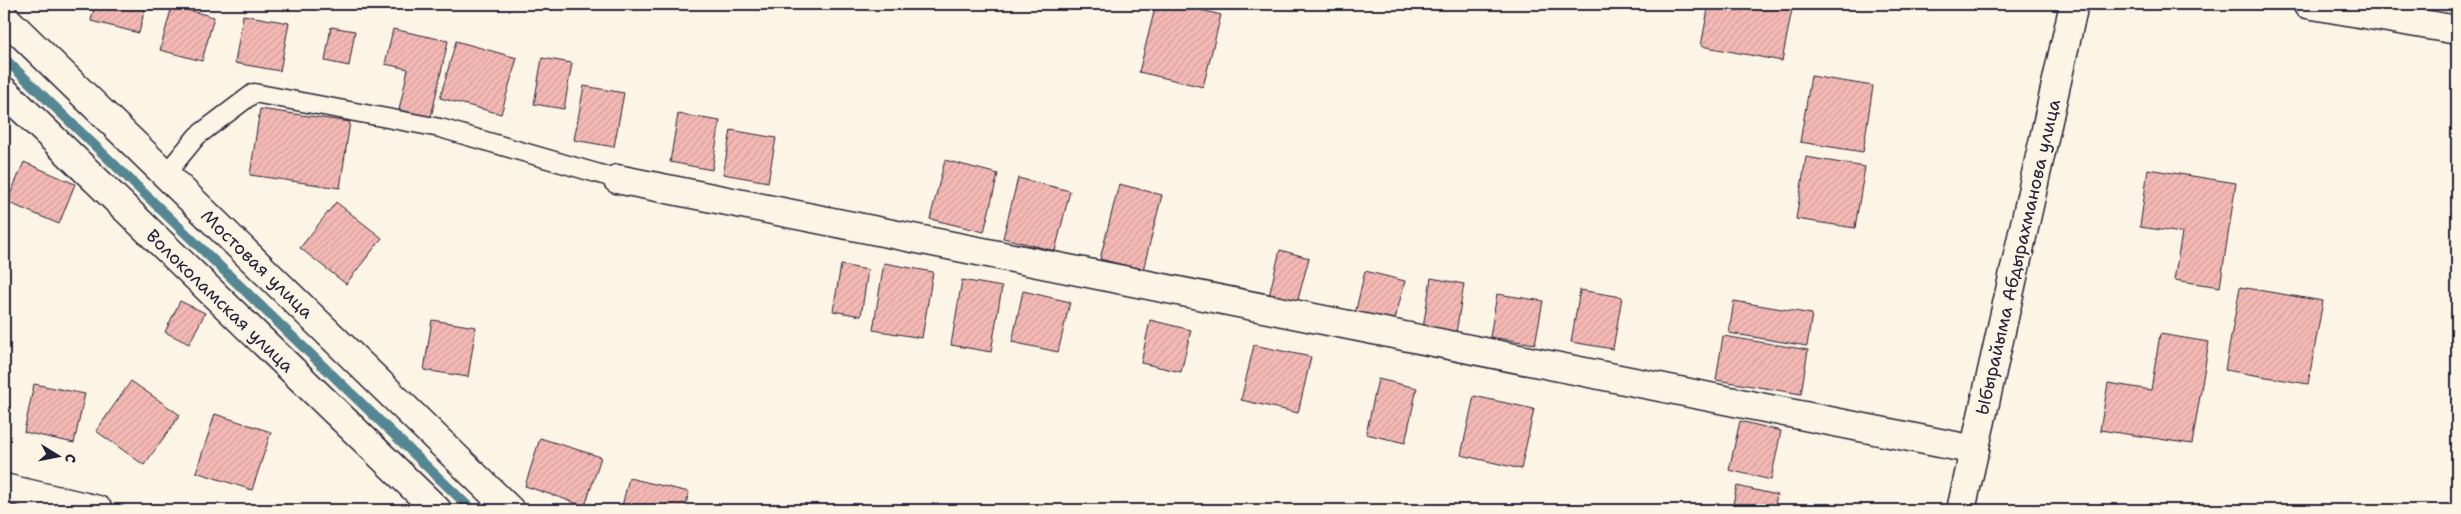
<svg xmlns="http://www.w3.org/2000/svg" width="2461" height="514" font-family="'Shantell Sans',sans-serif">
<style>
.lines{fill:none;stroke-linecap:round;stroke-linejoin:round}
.stream{stroke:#548693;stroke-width:10}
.building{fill:url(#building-hatch);stroke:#22223b}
.lane-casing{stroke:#22223b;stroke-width:21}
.street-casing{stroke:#22223b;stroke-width:31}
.secondary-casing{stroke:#22223b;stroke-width:31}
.lane{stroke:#fcf5e5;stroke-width:18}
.street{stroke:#fcf5e5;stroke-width:28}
.secondary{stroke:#fcf5e5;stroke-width:28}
.labels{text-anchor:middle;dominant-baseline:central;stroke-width:4;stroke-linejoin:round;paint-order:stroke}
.street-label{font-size:18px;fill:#22223b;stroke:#fcf5e5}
</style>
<defs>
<pattern id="building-hatch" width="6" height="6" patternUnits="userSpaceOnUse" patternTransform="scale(1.25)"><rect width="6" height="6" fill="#f5b9b4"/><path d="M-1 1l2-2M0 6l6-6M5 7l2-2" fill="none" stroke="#d29f9c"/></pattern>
</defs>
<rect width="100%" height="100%" fill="#fcf5e5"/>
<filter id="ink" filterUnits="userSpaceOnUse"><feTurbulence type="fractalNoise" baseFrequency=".02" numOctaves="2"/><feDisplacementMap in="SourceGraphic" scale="10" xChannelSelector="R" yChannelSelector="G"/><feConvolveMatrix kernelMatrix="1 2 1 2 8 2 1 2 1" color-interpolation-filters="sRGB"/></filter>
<g filter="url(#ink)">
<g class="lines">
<path class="stream" d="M4,58l468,452"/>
</g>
<path class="building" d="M95,4h51l-7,29 -48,-12z
M1156,4h21l44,11 -18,72 -64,-15z
M1709,4h84l-11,57 -81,-15z
M172,6l42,11 -12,44 -42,-11z
M243,15l46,8 -9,48 -45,-8z
M331,27l24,4 -6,35 -24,-5z
M393,29l55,12 -17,76 -32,-7 9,-41 -23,-5z
M456,41l61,17 -16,56 -61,-16z
M542,58l30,5 -8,46 -30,-5z
M1811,76l62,10 -10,66 -63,-10z
M584,86l40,7 -10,54 -40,-7z
M260,109l90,13 -10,66 -90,-13z
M678,114l42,7 -8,49 -42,-8z
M731,130l45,8 -8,44 -45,-8z
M1806,157l59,10 -10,61 -59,-9z
M945,160l53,14 -14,58 -54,-13z
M24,162l51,22 -16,40 -52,-22z
M2148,169l88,14 -16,104 -46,-7 8,-47 -42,-6z
M1018,178l52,13 -15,60 -52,-13z
M1119,184l43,11 -19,75 -43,-11z
M336,202l46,36 -36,46 -46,-36z
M1280,250l29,8 -12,45 -28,-7z
M884,263l49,9 -11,66 -49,-8z
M841,265l27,5 -7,46 -28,-5z
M1365,271l40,10 -11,42 -39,-9z
M1431,278l33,6 -8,49 -33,-5z
M962,280l40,7 -11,65 -40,-7z
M2240,287l83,14 -15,83 -83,-14z
M1580,290l42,7 -9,52 -42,-7z
M1023,291l47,11 -12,50 -46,-10z
M1497,294l46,7 -8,43 -45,-7z
M180,301l25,12 -16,31 -24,-12z
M1734,301l78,13 -5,32 -78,-13z
M432,320l44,7 -8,50 -44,-7z
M1150,320l41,10 -10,42 -40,-9z
M2160,334l49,8 -17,102 -92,-14 8,-47 43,7z
M1723,336l85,14 -7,44 -85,-14z
M1254,345l57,12 -13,56 -57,-13z
M1378,379l39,9 -12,55 -39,-9z
M131,381l49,34 -36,50 -48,-34z
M34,384l51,10 -11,49 -50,-11z
M1474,396l60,13 -13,60 -60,-14z
M215,414l56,18 -19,58 -56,-18z
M1740,421l41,10 -10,49 -42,-10z
M540,438l61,19 -16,49 -60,-20z
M629,478l60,14 -4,18h-64z
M1737,486l40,9 -3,15 -42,-2z"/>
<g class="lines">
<g class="lane-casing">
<path id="lane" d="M165,175l32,-39 57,-43 186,35 177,51"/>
</g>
<g class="street-casing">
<path id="street" d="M2307,4l150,26
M4,17l506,493
M4,91l433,419
M617,179l1358,271
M4,488l94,22"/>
</g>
<g class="secondary-casing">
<path id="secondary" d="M1961,510l113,-506"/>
</g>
<use href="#lane" class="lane"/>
<use href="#street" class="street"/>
<use href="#secondary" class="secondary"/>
</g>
</g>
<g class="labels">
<g class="street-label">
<text transform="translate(2018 257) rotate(-77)">Ыбырайыма Абдырахманова улица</text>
<text transform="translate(257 264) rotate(44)">Мостовая улица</text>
<text transform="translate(220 301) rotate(44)">Волоколамская улица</text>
</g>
</g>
<rect width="2461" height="514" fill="none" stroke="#fcf5e5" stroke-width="20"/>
<rect x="10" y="10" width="2441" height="494" fill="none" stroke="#22223b" stroke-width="2" filter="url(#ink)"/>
<g transform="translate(58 456) rotate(100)" stroke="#fcf5e5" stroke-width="4" paint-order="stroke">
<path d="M0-4L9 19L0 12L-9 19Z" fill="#22223b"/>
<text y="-8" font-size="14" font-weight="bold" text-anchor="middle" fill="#22223b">С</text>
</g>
</svg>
